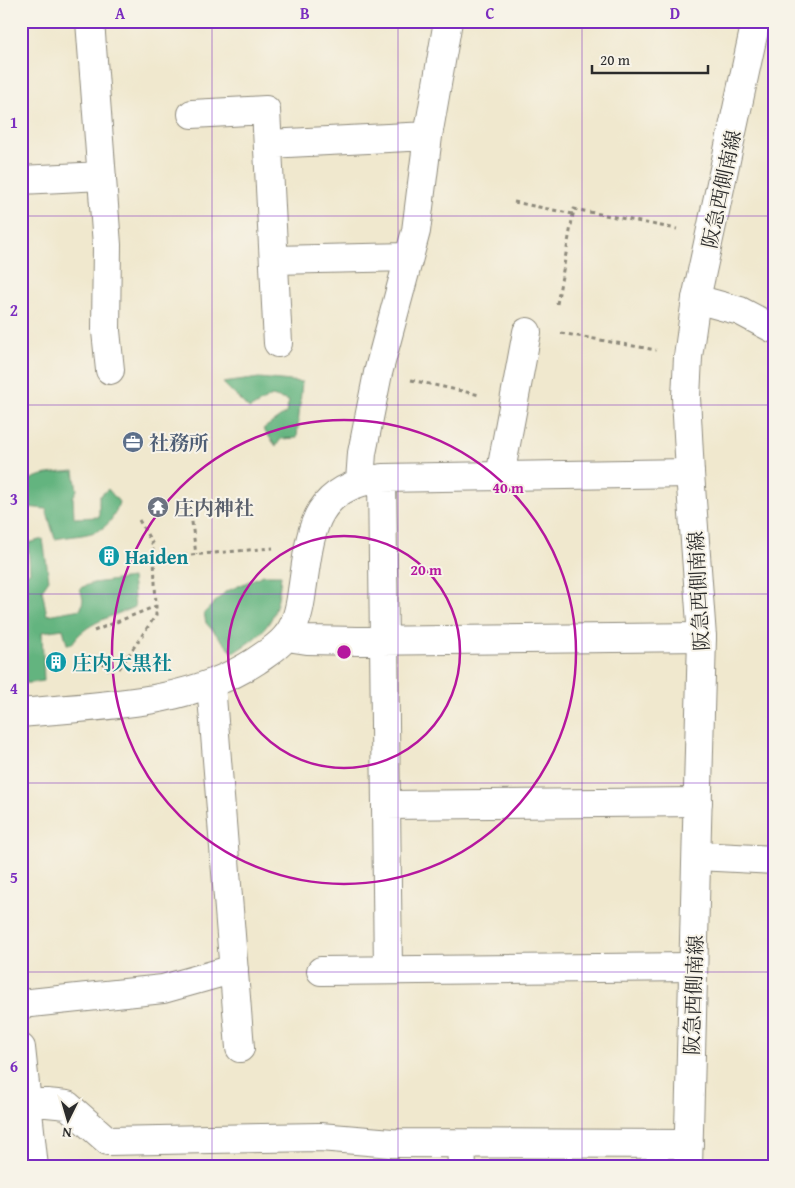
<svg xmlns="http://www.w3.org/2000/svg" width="795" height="1188" font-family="'Gentium Book Plus','Noto Serif JP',serif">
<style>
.forest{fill:#64b47f;stroke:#487055}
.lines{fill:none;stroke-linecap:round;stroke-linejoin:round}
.minor-casing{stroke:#8e8a7c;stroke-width:30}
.tertiary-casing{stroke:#8e8a7c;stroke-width:30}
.path{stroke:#8e8a7c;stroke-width:3;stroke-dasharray:4 4;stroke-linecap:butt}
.minor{stroke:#fff;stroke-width:28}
.tertiary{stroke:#fff;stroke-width:28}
.grid{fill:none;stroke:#7b2cbf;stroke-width:1;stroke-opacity:0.55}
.ring{fill:none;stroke:#b5179e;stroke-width:2.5}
.labels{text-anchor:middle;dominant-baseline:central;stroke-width:4;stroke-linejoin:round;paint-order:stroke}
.street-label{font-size:20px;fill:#2b2b2b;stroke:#f7f3e8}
.service-label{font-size:20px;font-weight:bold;fill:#4e5e75;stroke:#f7f3e8;text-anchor:start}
.worship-label{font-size:20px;font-weight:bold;fill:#5b616d;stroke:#f7f3e8;text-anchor:start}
.culture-label{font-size:20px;font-weight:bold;fill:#0d838f;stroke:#f7f3e8;text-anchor:start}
.centre{fill:#b5179e;stroke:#f7f3e8;stroke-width:2.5}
.ring-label{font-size:15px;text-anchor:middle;font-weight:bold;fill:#b5179e;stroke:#f7f3e8;stroke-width:4;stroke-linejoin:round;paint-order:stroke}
.neatline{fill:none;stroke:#7b2cbf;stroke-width:2}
.grid-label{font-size:16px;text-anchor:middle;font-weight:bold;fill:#7b2cbf}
</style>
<rect width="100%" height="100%" fill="#f7f3e8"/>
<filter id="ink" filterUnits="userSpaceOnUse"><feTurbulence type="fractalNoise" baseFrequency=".02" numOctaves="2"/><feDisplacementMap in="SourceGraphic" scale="10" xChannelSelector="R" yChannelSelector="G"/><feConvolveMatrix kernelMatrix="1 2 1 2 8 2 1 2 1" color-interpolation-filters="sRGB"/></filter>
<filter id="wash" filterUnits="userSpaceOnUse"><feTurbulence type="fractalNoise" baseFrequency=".0096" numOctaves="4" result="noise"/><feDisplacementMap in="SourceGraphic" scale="20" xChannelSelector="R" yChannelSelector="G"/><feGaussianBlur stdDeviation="1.12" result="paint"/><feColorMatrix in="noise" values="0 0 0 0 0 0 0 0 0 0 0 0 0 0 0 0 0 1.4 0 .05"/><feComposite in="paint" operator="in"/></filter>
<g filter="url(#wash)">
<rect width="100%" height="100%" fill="#f0e8ce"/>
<path class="forest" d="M259,378l43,4 -5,56 -16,1 -5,7 -13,-17 23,-16 3,-12 -17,-5 -23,13 -26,-26z
M74,471l3,19 -4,7 1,21 25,-1v-20l9,-8 11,13c-10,36 -32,31 -64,37l-9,-30 -19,-2c-22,-32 26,-34 47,-36z
M43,539l6,41 -7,10 5,25 34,-6 2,-10 -3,-11 13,-5 39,-5 3,29c-22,9 -51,16 -63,37h-5l-4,-15 -21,3 2,49 -23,3 2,-109 7,-3 -2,-29z
M263,575h18c-4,44 -10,54 -48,78l-27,-30 -2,-10 21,-21z"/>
</g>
<g filter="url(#ink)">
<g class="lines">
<g class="minor-casing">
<path id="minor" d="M90,21l17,224 -1,86 4,39
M192,114l74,-4 12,233
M268,144l160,-8
M21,180l81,-4
M274,260l135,-3
M696,299l44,12 34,18
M500,476l27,-144
M382,478l6,492
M360,481l2,-28 16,-80 38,-142 12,-95 20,-115
M287,637l20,3 51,1 344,-4
M211,684l29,364
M21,713c79,-8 166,-7 235,-52 10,-7 22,-14 30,-24 11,-12 14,-30 16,-46 9,-60 9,-103 80,-113l308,-5
M386,805l312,-3
M697,856l77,4
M321,971l372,-4
M21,1004l142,-15 71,-20
M21,1048l13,119
M27,1101l40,4 41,36 212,-4 72,6 297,1
M461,1144l1,23"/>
</g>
<g class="tertiary-casing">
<path id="tertiary" d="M688,1167l14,-530 -12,-164 -4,-76 2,-40 8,-58 60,-278"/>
</g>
<path class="path" d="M514,202l59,12
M557,304l17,-95 103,20
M561,333l95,17
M411,380l69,15
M191,514l5,41
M139,520l13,23 2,15
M94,631l62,-25 -2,-48 119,-10
M98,657l11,13
M119,669l37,-54v-9"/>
<use href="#minor" class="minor"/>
<use href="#tertiary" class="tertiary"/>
</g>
</g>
<path class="grid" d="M212,21v1146M398,21v1146M582,21v1146M21,216h753M21,405h753M21,594h753M21,783h753M21,972h753"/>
<g class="ring">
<circle cx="344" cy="652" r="116"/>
<circle cx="344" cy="652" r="232"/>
</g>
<defs>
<g id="office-disc" transform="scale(1.125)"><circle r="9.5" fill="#5c6f8a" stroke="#f7f3e8"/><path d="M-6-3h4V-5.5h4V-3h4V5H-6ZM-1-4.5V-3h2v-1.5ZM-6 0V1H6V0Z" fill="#fff"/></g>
<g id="temple-disc" transform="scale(1.125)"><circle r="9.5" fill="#6b7280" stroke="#f7f3e8"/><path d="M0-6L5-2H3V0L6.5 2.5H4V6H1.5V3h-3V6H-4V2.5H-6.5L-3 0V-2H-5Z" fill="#fff"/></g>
<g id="building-disc" transform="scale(1.125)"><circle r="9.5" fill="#0f9aa8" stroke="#f7f3e8"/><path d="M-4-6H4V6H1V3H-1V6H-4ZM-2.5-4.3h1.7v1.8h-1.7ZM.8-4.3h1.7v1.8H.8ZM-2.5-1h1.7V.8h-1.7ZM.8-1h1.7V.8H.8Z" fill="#fff"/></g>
</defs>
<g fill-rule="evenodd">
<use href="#office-disc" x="133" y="442"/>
<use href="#temple-disc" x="158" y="507"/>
<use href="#building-disc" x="109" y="556"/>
<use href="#building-disc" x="56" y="662"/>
</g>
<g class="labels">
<g class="street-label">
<text transform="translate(721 189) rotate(-78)">阪急西側南線</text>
<text transform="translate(698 591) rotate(-93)">阪急西側南線</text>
<text transform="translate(693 995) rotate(-88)">阪急西側南線</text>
</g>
<g class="service-label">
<text x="149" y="442">社務所</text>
</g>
<g class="worship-label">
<text x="174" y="507">庄内神社</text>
</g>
<g class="culture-label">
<text x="125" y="556">Haiden</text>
<text x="72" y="662">庄内大黒社</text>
</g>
</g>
<circle cx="344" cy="652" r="8" class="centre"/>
<g class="ring-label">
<text x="508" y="493">40 m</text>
<text x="426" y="575">20 m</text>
</g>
<rect width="795" height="1188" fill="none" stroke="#f7f3e8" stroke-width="55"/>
<g transform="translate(68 1120) rotate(185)" stroke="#f7f3e8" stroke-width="4" paint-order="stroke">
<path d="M0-4L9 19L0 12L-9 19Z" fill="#2b2b2b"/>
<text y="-8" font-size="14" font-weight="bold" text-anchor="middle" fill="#2b2b2b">N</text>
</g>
<path d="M592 65v8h116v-8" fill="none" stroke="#2b2b2b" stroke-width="2.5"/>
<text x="600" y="65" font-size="15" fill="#2b2b2b" stroke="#f7f3e8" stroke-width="4" paint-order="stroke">20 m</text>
<rect x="28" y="28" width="740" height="1132" class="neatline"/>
<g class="grid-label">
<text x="120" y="19">A</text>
<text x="305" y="19">B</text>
<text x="490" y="19">C</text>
<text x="675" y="19">D</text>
<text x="14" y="128">1</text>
<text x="14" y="316">2</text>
<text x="14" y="505">3</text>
<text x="14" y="694">4</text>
<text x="14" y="883">5</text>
<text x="14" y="1072">6</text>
</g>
</svg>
